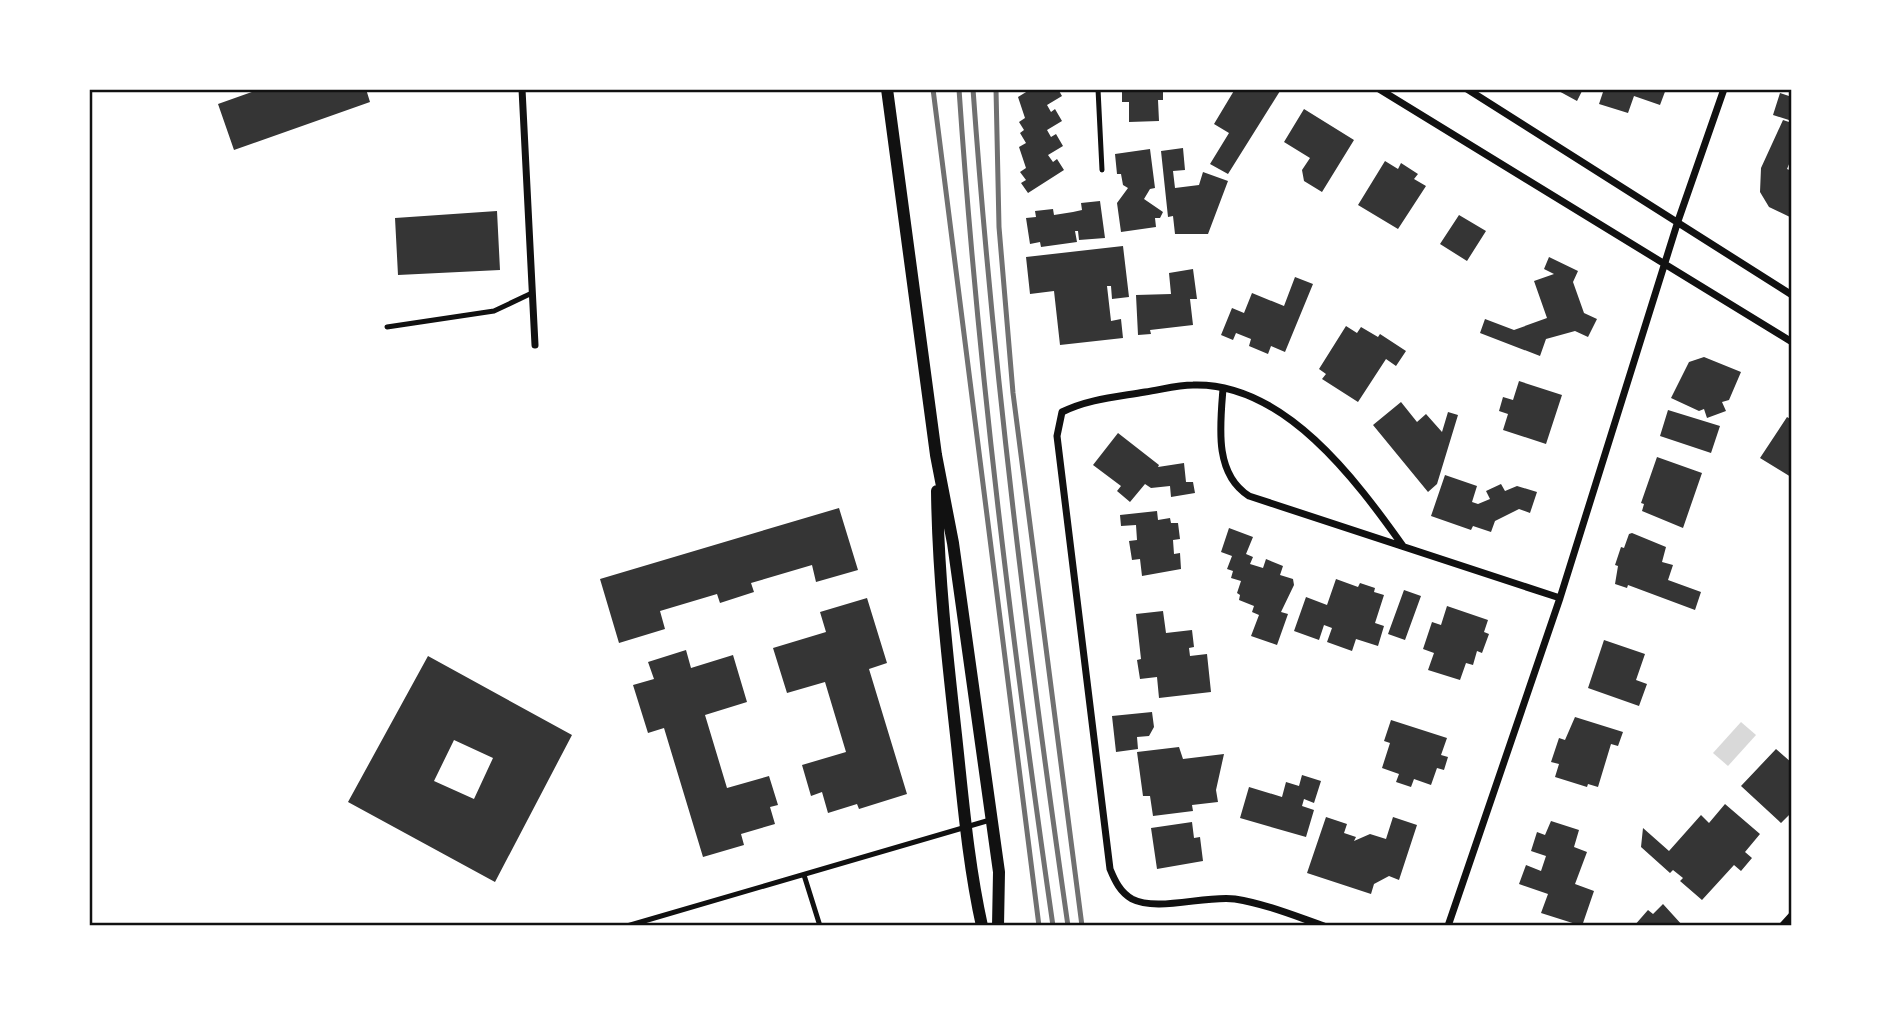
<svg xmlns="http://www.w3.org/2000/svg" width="1881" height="1015" font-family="Signika,sans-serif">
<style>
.water{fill:#d9d9d9}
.building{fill:#353535;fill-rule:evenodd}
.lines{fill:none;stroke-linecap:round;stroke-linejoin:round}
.service{stroke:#111;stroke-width:5}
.minor{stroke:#111;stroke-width:7}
.tertiary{stroke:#111;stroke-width:12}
.rail{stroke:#707070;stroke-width:5}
.neatline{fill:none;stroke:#111;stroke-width:2.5}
</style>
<rect width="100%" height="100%" fill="#fff"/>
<path class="water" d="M1741,722l15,13 -28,31 -15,-13z"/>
<path class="building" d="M260,89h106l4,13 -136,48 -16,-46z
M1031,89h27l4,7 -15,9 4,7 4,-3 7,12 -15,9 4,7 5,-3 7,12 -15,9 5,7 4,-3 7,11 -36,23 -7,-10 5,-3 -6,-8 6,-4 -7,-21 7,-4 -6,-10 4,-3 -5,-8 6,-4 -7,-21z
M1122,89l41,2v9h-5l1,21 -30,1v-20h-7z
M1235,89l45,2 -52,83 -18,-10 19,-31 -15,-9z
M1555,89h28l-6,12z
M1604,89h62l-6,16 -26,-9 -6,17 -29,-9z
M1780,93l12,4v24l-19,-6z
M1304,109l50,31 -32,52 -18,-11 -2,-11 8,-12 -26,-16z
M1783,120l9,3v34l-5,12 5,2v47l-23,-11 -9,-15 1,-24z
M1183,148l2,22 -12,1 2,17 24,-3 4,-13 25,9 -20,53h-33l-2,-18 -5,1 -7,-66z
M1150,149l5,39 -5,1 -6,10 19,13 -3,6h-5l1,9 -35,5 -4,-29 11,-15 -5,-3 -2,-11h-4l-2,-20z
M1385,161l13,8 3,-6 17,11 -4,5 12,7 -28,43 -40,-24z
M1100,201l5,37 -26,2 -1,-9h-3l2,11 -36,5 -1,-5 -10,2 -4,-26 10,-1 -1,-6 18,-2 1,6 19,-3 9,-2 -1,-7z
M497,211l3,59 -102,5 -3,-57z
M1459,215l27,16 -19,30 -27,-17z
M1123,246l6,51 -17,2 -1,-13h-4l4,35 10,-2 2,19 -63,7 -6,-54 -24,3 -4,-37z
M1549,257l29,14 -5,11 11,31 13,6 -9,18 -13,-6 -29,8 -6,17 -60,-23 5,-14 29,11 33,-12 -13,-37 20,-7 -10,-5z
M1193,269l4,30h-7l3,26 -43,5 1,4 -13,1 -2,-40 35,-1 -2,-21z
M1295,277l18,7 -28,68 -14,-6 -3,8 -19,-8 2,-7 -15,-6 -3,7 -12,-5 11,-27 12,5 8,-20 32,13z
M1346,326l11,7 4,-6 17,10 2,-3 26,17 -10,15 -10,-7 -28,43 -36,-23 4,-5 -7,-5z
M1704,357l37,15 -12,28 -7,2 4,9 -19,7 -3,-9 -5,2 -28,-13 18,-36z
M1519,381l43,14 -16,49 -43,-14 5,-16 -9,-3 4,-14 10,3z
M1401,402l16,20 9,-8 16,18 6,-20 10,3 -21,69 -9,8 -55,-67z
M1668,410l52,16 -9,27 -51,-17z
M1787,417l5,3 -1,57 -31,-19z
M1118,433l41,32 -1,2 26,-4 2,19h7l2,11 -24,4 -1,-11 -19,2 -6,-4 -15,18 -13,-11 4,-5 -28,-21z
M1657,457l45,16 -19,55 -41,-17 2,-7 -3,-1z
M1445,475l32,11 -5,16 6,2 12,-5 -4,-8 15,-7 4,7 12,-5 20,6 -7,21 -11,-4 -24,12 -4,11 -18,-6 -2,4 -40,-14z
M839,508l19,62 -42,12 -4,-17 -61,18 3,9 -34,11 -3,-9 -57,17 5,18 -46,14 -19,-64z
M1157,511l1,9 12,-2 1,5h7l2,16 -7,1 1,14 6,-1 1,16 -39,7 -2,-17 -8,1 -3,-19 8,-1 -1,-15 -15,1 -1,-11z
M1229,528l24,9 -7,17 7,3 -3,7 13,4 3,-9 17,7 -3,9 13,4 1,6 -13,27 7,2 -11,31 -26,-9 8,-21 -7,-3 2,-6 -15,-6 1,-5 -3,-2 4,-12 -10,-3 2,-7 -6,-2 5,-13 -11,-4z
M1632,533l34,14 -4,15 11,3 -5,15 33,12 -6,18 -67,-25 -1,3 -12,-4 3,-18 -3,-1 6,-18 3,1 5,-14z
M1336,579l22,8 2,-4 15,5 -1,4 10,3 -9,28 9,3 -6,20 -22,-7 -4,12 -25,-9 5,-14 -8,-3 -5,15 -25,-9 12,-34 21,8z
M1404,590l17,6 -16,44 -17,-6z
M867,598l20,65 -18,6 38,125 -48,15 -2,-5 -29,9 -6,-21 -11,4 -9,-31 44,-13 -21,-70 -38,11 -14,-45 53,-16 -6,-20z
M1447,606l41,14 -4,12 5,2 -7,19 -5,-2 -4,14 -7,-2 -6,17 -32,-10 6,-17 -11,-4 9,-27 9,3z
M1163,611l3,22 26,-3 2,17 -5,1 1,8 17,-2 4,38 -52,6 -2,-21 -17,2 -3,-19 4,-1 -5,-45z
M1604,640l41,14 -9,26 11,4 -8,22 -51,-18z
M686,650l5,18 42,-13 14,47 -42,13 22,73 42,-12 9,29 -8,2 5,17 -34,10 3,11 -41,12 -39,-129 -16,5 -15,-48 21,-6 -6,-17z
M428,656l144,79 -77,147 -147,-80zM454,740l39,18 -19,41 -40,-18z
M1152,712l2,15 -5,9 -12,1 1,12 -22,3 -4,-36z
M1575,717l48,15 -5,14 -7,-2 -13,43 -10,-3 -1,3 -32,-10 4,-13 -8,-2 8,-24 6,2z
M1391,720l56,18 -6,17 7,2 -4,13 -7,-2 -6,17 -17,-6 -3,8 -15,-5 3,-8 -17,-6 8,-25 -6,-2z
M1179,747l4,12 41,-5 -8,36 2,12 -26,3 1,6 -40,5 -3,-20h-7l-6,-44z
M1776,749l16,14v49l-11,11 -40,-37z
M1302,775l19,6 -7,22 -10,-4 -2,7 12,4 -8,27 -66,-19 9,-31 33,10 4,-15 13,4z
M1725,804l35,30 -15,18 7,6 -11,13 -7,-6 -32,35 -22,-19 3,-3 -10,-8 -3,3 -29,-26 2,-19 26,23 32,-36 8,8z
M1326,817l21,7 -3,9 12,4 -2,4 16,-7 16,5 7,-22 24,8 -18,55 -10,-4 -15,8 -3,10 -64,-21z
M1551,821l28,9 -5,17 13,5 -12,32 19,7 -12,35 -41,-13 7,-19 -29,-10 7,-19 15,6 5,-15 -15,-5 6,-19 8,3z
M1192,822l2,16 6,-1 3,24 -46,8 -6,-41z
M1663,904l20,22h-49l14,-16 5,4z"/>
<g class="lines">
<path class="service" d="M1098,89l4,81
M387,327l107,-16 38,-18
M804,875l16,51
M627,926l363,-106"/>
<path class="minor" d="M522,89l13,256
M1379,89l413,253
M1467,89l325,206
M1223,389c-3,37 -9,85 26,107l311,102
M1324,926c-29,-10 -58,-22 -89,-27 -29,-4 -78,13 -103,0 -12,-7 -17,-18 -22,-30l-53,-433 5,-24c26,-13 54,-15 83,-20 15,-2 32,-7 48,-7 91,-3 163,95 210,161
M1448,926l112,-328 118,-377 46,-132
M1782,926l10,-11"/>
<path class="tertiary" d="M887,89l49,366 17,88 46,329 -1,54
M937,491c1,82 10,163 19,244 7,64 12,128 26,191"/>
<path class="rail" d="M933,89l106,837
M959,89c19,280 54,559 94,837
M973,89c20,280 55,559 95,837
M996,89l3,138 14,166 69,533"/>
</g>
<rect width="1881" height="1015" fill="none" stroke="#ffffff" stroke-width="182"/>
<rect x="91" y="91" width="1699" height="833" class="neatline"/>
</svg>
